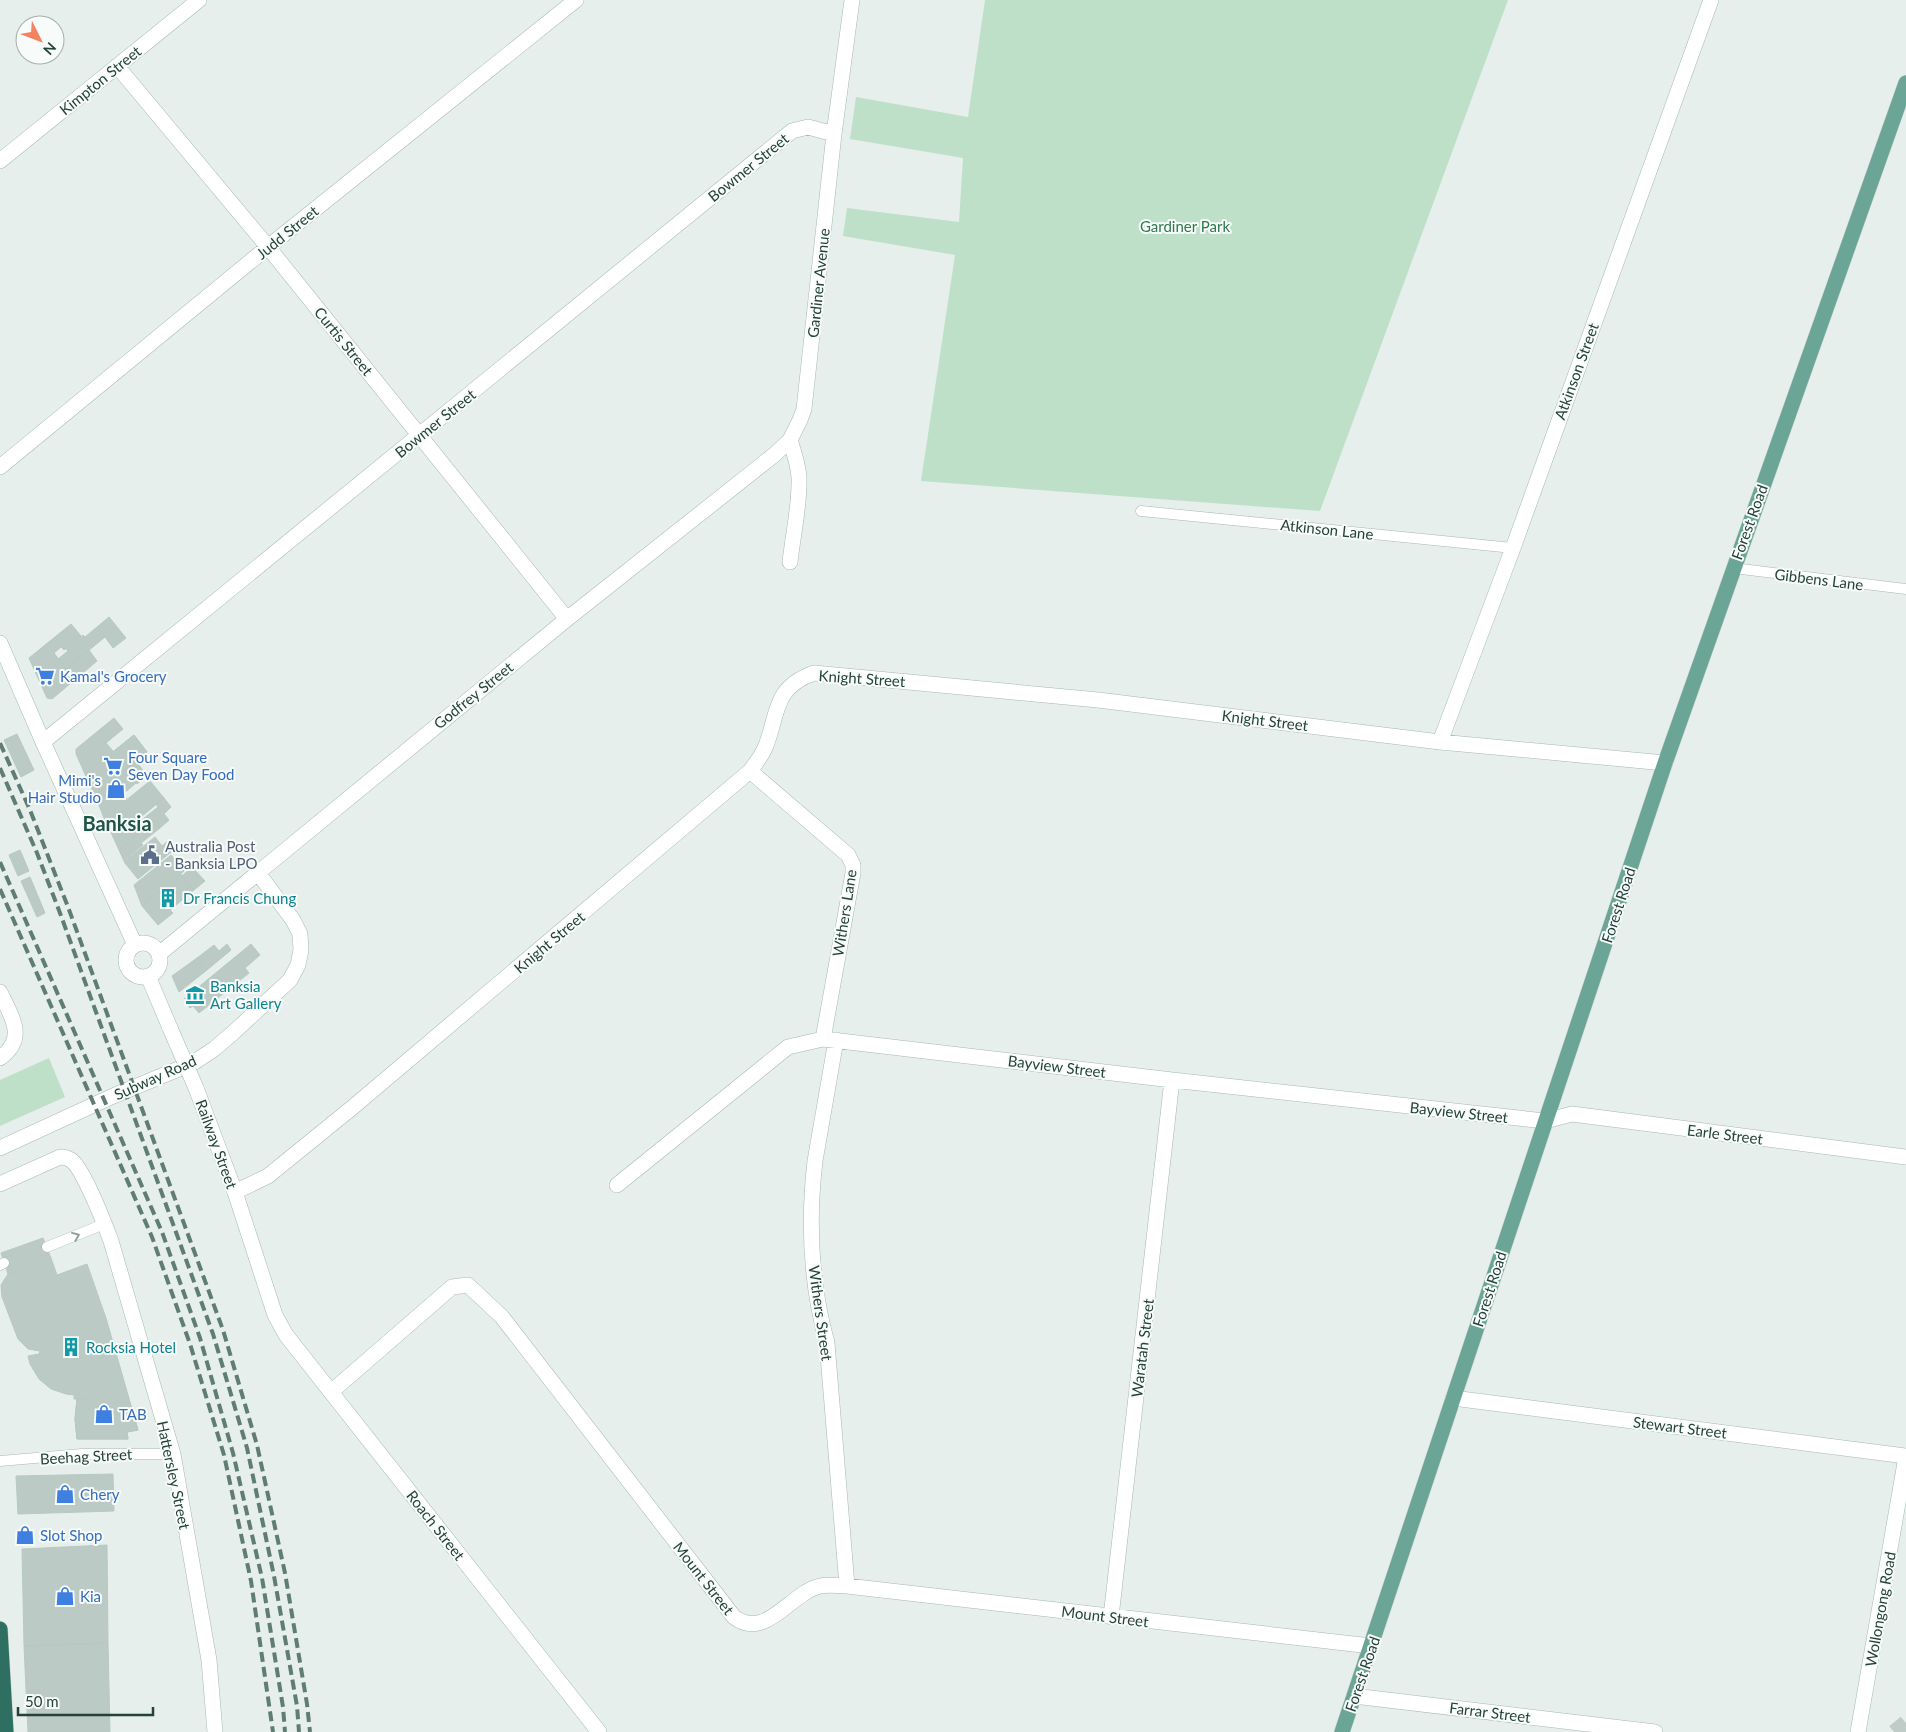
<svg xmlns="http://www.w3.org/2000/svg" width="1906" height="1732" font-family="Lato,sans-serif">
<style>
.green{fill:#bfe0c8}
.building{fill:#bbcac4;stroke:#b8c9c2}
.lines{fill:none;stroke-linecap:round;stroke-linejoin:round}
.highway-tunnel{stroke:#bfccc8;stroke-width:15;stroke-dasharray:15 8;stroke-linecap:butt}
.lane-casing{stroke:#a8b8b2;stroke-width:11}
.street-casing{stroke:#a8b8b2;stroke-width:16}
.secondary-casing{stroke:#a4bbb3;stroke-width:16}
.primary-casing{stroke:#c2cac8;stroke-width:16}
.highway-casing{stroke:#c2cac8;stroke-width:16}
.lane{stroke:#fff;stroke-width:10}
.street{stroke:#fff;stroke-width:15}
.secondary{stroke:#fff;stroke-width:15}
.primary{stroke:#6aa596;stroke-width:15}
.highway{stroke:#2f6f62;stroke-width:15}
.rail{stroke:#5f7d75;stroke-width:4;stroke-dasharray:10 5;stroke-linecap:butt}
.secondary-bridge-casing{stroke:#a4bbb3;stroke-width:16;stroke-linecap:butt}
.secondary-bridge{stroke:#fff;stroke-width:15}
.oneway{stroke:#92a09c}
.labels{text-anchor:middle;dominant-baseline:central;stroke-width:4;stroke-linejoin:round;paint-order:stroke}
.street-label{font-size:15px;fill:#24423a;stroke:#f7fbf9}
.park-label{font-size:15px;fill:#2d7a4b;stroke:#f7fbf9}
.shop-label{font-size:15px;fill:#366cbe;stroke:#f7fbf9;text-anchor:start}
.service-label{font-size:15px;fill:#4e5e75;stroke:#f7fbf9;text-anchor:start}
.culture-label{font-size:15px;fill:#0d838f;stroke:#f7fbf9;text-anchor:start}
.district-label{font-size:20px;font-weight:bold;fill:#1f5548;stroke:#f7fbf9}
</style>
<rect width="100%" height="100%" fill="#e6efeb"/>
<path class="green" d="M985,0h523l-188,511 -399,-30 34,-226 -112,-19 4,-28 112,14 4,-64 -113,-19 6,-42 112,20z
M49,1058l16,39 -65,29v-46z"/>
<path class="building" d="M109,617l17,21 -13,10 -8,-11 -39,32 -8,-10 10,-8 -2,-2 17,-14 2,2z
M71,624l10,12 -17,14 -3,-3 -7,6 12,16 23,-19 8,11 -45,38 -5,-1 -18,-40z
M114,718l9,11 -17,14 7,8 -28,23 -9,-20v-5z
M17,734l17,36 -13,7 -17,-37z
M134,735l13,17 -52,43 -10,-21z
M134,735l13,17 -52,43 -10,-21z
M136,761l11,15 -10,8 -12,-14z
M125,770l11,13 -13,11 4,5 -23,19 -9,-23z
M150,781l14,17 -50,41 -10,-21z
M164,798l7,9 -7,7 5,6 -9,8 -6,-8 -6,6 -5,-7 15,-12 -2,-3z
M143,819l5,7 -29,24 -5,-11 12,-11 2,2z
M154,820l6,8 -19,15 2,2 -19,16 -5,-11z
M155,837l7,9 7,-6 7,8 -38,31 -14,-17z
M20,850l9,21 -11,5 -9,-21z
M171,855l13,16 -42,35 -8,-21z
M192,867l13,14 -11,9 -12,-14z
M181,874l13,16 -24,20 3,3 -15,12 -16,-19z
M30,877l15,36 -8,4 -16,-36z
M227,944l4,6 -24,20 -10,-12 17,-13 5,6z
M251,944l9,11 -15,13 4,5 -50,40 -6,-7 -3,2 -6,-9z
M197,958l10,12 -28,22 -7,-16z
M43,1238l8,20 -43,16 -7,-21z
M51,1258l6,17 30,-11 19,54 32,112 -11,2 1,7h-51l-2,-20 2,-20h-3v-4l-8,-1 -15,-5 -12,-10 -9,-15 -2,-8 11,-2 1,-3 -12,-2 -10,-10 -16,-42 -1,-12 7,-11z
M77,1399l53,4 8,27 -11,2 1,7h-51l-2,-20z
M113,1474l1,37 -96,3 -2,-38z
M107,1545l1,98 -84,3 -2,-97z
M108,1643l2,89h-82l-4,-86z"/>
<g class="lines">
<path class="highway-tunnel" d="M1894,1732l12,-10"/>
<g class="lane-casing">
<path id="lane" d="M1141,511l372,37
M1733,568l173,21
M47,1247l57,-23
M0,1265l4,-2
M0,1461l82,-7h91"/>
</g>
<g class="street-casing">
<path id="street" d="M117,66l151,181 299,372
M0,161l199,-161
M0,467l268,-220 308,-247
M790,562c3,-28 10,-57 9,-85 -1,-13 -5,-25 -9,-37l10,-20 4,-11 30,-275 18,-134
M43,742l749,-611 16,-4 26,7
M1440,742l73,-194 198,-548
M750,771l98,84 5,10v8l-30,166
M159,954l408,-335 207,-164 16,-15
M0,992c11,24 28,46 0,66
M836,1040l-21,121c-7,60 -4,124 12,182l20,243
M0,1148l113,-52 80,-33 21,-14 20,-17 56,-52 8,-15 3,-15 -1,-16 -7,-14 -35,-47
M0,1184l60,-27c4,0 8,1 11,3 12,8 34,65 40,81l62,213 36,206 6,72
M617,1185l171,-138 35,-8 349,41 373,41 27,-7 334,43
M235,1192l33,-16 85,-69 397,-336c5,-7 11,-14 15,-23 14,-34 7,-60 49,-75l284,27 342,42 225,21
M331,1392l121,-105 16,-2 34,32 232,300c32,24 56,-24 86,-31 8,-2 19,0 27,0l524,60
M1453,1398l453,58
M1111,1617l61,-537
M1354,1696l301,36"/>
</g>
<g class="secondary-casing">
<path id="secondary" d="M0,643l43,99 92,203
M126 960a17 17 0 1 1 34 0a17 17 0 1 1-34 0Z
M148,976l22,52
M196,1088l39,104 40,123 11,20 313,397
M1858,1732l48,-275"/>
</g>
<g class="primary-casing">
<path id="primary" d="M1342,1732l323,-969 241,-680"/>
</g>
<g class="highway-casing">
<path id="highway" d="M0,1629l6,103"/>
</g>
<use href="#lane" class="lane"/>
<use href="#street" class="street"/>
<use href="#secondary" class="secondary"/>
<use href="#primary" class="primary"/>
<use href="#highway" class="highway"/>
<path class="rail" d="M0,743l30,67 38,97 155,423 34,115 28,128 22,131 3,28
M0,768l37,85 23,60 153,421 34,114 27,128 23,130 2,26
M0,862l162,370 38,106 33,115 29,125 21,129 2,25
M0,889l152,348 38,107 34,111 27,126 22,151"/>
<g class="secondary-bridge-casing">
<path id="secondary-bridge" d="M170,1028l26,60"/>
</g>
<use href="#secondary-bridge" class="secondary-bridge"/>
</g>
<defs><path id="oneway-chevron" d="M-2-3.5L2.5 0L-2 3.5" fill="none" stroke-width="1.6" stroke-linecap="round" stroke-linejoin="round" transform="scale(1.25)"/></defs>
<use class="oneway" href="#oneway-chevron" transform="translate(76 1236) rotate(-22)"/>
<defs>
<g id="supermarket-bare" transform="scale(1.5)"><path d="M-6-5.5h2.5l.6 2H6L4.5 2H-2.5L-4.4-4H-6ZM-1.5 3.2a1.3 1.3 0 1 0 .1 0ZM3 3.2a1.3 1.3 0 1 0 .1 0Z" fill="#3f7fe0" stroke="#f7fbf9" stroke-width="2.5" paint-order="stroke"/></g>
<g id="shop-bare" transform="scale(1.5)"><path d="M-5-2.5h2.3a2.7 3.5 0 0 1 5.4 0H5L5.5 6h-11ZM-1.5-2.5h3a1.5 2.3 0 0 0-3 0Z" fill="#3f7fe0" stroke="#f7fbf9" stroke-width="2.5" paint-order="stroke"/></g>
<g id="civic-bare" transform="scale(1.5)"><path d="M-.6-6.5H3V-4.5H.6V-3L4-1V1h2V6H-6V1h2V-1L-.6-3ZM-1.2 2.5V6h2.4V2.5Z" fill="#5c6f8a" stroke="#f7fbf9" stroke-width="2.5" paint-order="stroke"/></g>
<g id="building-bare" transform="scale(1.5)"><path d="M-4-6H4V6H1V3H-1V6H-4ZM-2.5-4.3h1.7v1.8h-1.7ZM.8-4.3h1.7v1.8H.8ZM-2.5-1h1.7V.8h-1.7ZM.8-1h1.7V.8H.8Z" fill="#0f9aa8" stroke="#f7fbf9" stroke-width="2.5" paint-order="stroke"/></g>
<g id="museum-bare" transform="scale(1.5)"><path d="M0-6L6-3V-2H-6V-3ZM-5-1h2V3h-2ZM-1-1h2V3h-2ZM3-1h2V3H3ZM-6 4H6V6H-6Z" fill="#0f9aa8" stroke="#f7fbf9" stroke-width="2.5" paint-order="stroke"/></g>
</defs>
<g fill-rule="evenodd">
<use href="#supermarket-bare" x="45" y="676"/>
<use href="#supermarket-bare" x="113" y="766"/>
<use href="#shop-bare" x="116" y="789"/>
<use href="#civic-bare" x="150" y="855"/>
<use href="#building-bare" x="168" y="898"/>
<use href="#museum-bare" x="195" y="995"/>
<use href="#building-bare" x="71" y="1347"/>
<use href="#shop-bare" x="104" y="1414"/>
<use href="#shop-bare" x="65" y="1494"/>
<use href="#shop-bare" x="25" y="1535"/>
<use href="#shop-bare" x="65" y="1596"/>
</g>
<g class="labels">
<g class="street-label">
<text transform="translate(100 80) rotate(-39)">Kimpton Street</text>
<text transform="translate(748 167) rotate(-39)">Bowmer Street</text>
<text transform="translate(287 232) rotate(-39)">Judd Street</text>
<text transform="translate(818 283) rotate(-84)">Gardiner Avenue</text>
<text transform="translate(344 341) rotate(51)">Curtis Street</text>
<text transform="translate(1576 371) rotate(-70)">Atkinson Street</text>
<text transform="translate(435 423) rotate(-39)">Bowmer Street</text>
<text transform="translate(1749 522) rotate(-70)">Forest Road</text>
<text transform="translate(1327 529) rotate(6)">Atkinson Lane</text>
<text transform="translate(1819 579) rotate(7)">Gibbens Lane</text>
<text transform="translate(862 678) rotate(4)">Knight Street</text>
<text transform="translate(473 695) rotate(-39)">Godfrey Street</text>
<text transform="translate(1265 720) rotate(7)">Knight Street</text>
<text transform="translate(1618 905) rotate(-72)">Forest Road</text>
<text transform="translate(844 913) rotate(-81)">Withers Lane</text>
<text transform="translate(549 942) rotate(-40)">Knight Street</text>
<text transform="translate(1057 1066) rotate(7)">Bayview Street</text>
<text transform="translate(155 1077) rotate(-24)">Subway Road</text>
<text transform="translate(1459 1112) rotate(6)">Bayview Street</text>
<text transform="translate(1725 1134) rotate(7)">Earle Street</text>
<text transform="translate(217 1144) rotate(70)">Railway Street</text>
<text transform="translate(1489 1289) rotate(-72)">Forest Road</text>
<text transform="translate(821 1313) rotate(82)">Withers Street</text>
<text transform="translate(1142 1348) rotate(-83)">Waratah Street</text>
<text transform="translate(1680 1427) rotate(7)">Stewart Street</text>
<text transform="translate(86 1456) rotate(-3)">Beehag Street</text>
<text transform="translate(174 1475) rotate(78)">Hattersley Street</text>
<text transform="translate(436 1525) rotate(52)">Roach Street</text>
<text transform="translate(704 1578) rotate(52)">Mount Street</text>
<text transform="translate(1880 1609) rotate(-80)">Wollongong Road</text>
<text transform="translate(1105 1616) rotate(7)">Mount Street</text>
<text transform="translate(1362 1674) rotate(-71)">Forest Road</text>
<text transform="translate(1490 1712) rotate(7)">Farrar Street</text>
</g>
<g class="park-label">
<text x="1185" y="226">Gardiner Park</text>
</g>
<g class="shop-label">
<text x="60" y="676">Kamal's Grocery</text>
<text x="128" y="757">Four Square<tspan x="128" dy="17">Seven Day Food</tspan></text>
<text x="101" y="780" text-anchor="end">Mimi's<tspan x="101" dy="17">Hair Studio</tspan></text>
<text x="119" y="1414">TAB</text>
<text x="80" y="1494">Chery</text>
<text x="40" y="1535">Slot Shop</text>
<text x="80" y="1596">Kia</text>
</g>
<g class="service-label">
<text x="165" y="846">Australia Post<tspan x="165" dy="17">- Banksia LPO</tspan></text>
</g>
<g class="culture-label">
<text x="183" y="898">Dr Francis Chung</text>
<text x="210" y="986">Banksia<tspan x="210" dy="17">Art Gallery</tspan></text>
<text x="86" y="1347">Rocksia Hotel</text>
</g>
<g class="district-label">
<text x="117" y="823">Banksia</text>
</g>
</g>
<g transform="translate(40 40) rotate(132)"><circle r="24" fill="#f7fbf9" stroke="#a3b1ad"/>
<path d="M0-4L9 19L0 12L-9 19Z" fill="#f4845f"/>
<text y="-8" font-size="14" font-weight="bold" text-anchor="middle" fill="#24423a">N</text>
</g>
<path d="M18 1707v8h135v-8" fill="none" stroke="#24423a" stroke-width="2.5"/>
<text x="25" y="1707" font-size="15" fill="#24423a" stroke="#f7fbf9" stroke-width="4" paint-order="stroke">50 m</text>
</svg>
